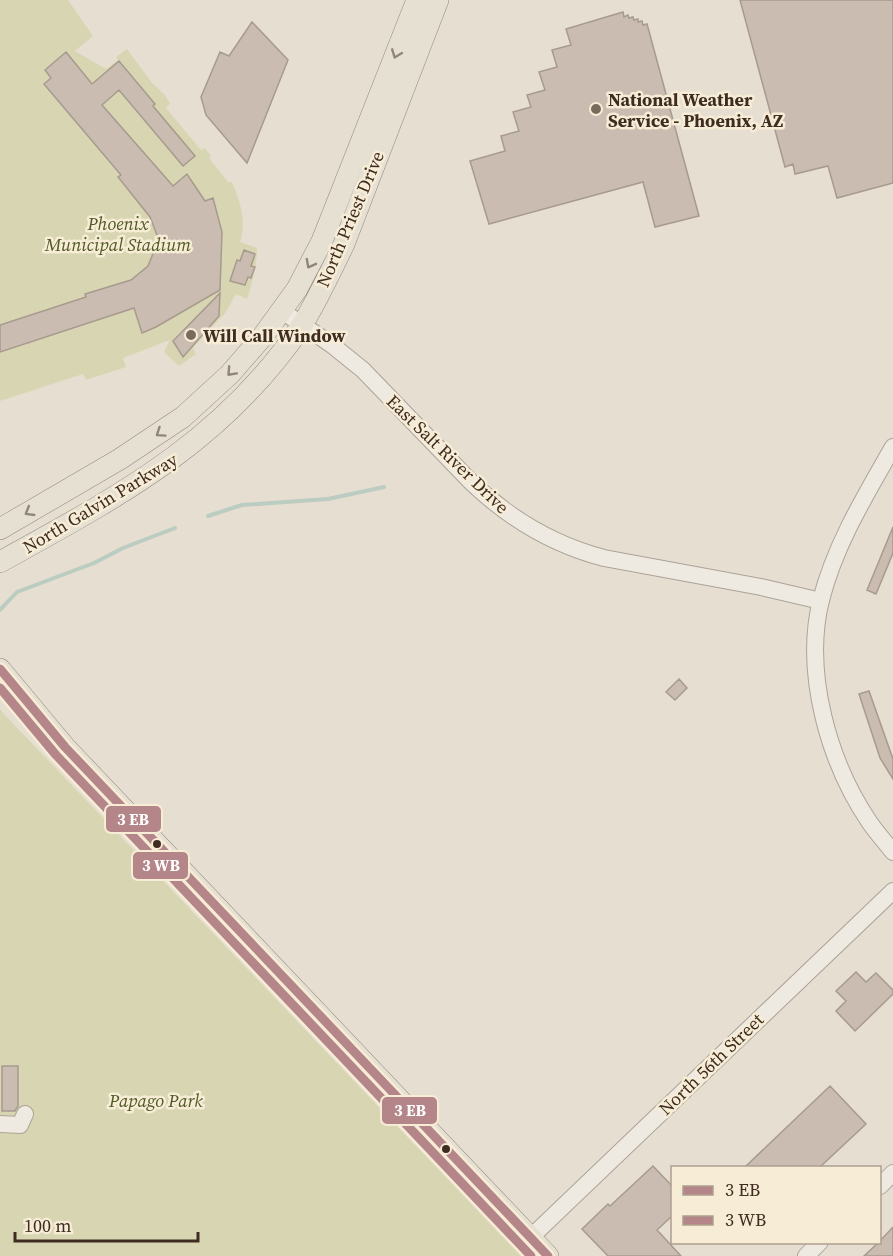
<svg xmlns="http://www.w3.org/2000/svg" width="893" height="1256" font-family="'Source Serif 4',serif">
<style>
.green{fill:#d8d6b2}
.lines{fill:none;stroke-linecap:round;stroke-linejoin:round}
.stream{stroke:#bbccc1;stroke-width:4}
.building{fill:#cabcb0;stroke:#a79a8e;stroke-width:1.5}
.minor-casing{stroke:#aca398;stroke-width:18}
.major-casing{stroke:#92897f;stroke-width:22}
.minor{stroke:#eeeae1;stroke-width:16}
.major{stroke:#e6e0d3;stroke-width:21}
.bus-1-casing{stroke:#f7ecd6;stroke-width:14}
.bus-2-casing{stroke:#f7ecd6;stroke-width:14}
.bus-1{stroke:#b58689;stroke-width:9}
.bus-2{stroke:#b58689;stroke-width:9}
.oneway{stroke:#928679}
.poi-dot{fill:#786a5d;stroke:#f7ecd6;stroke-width:2}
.bus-dot{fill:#3d2c1f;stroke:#f7ecd6;stroke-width:2}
.labels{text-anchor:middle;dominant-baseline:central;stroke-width:5;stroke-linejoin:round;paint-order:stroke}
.poi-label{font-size:18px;font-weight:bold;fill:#3d2c1f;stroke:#f7ecd6;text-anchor:start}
.street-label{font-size:18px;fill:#3d2c1f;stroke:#f7ecd6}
.park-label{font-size:18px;font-style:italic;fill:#4f5a24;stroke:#f7ecd6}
.line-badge{stroke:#f7ecd6;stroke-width:2}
.badge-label{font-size:16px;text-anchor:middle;font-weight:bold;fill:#fff}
</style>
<rect width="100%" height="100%" fill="#e6ded0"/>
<path class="green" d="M0,0h68l25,36 -18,15 31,18 12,-9 -2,-3 11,-8 25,34 13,12 5,9 -4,4 35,42 4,-2 6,8 -2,2 19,24h4c8,20 15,39 8,60l17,6c0,18 -5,35 -10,51l-11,-5 -10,18 -33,36 3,6 -17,12 -15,-14 6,-12 -47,18 3,9 -40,13 -3,-6 -83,27z
M0,709l3,4 518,543h-521z"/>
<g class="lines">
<path class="stream" d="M208,516l34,-11 86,-6 56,-12
M0,610l17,-18 77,-29 29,-15 52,-20"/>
</g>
<path class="building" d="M740,0h153v183l-56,15 -9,-32 -33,8 -2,-10 -8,3z
M623,12l1,5 4,-2 1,3 4,-1 1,3 4,-1v3l4,-1 1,4 4,-1 52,192 -44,11 -12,-45 -154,42 -19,-63 35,-10 -4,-15 18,-5 -6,-19 18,-5 -4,-12 18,-5 -6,-18 18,-5 -5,-17 19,-5 -5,-16z
M252,22l36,38 -41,103 -41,-48 -5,-18 19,-45 9,4z
M66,52l26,32 27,-23 36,43 -2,2 42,50 -12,10 -64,-76 -17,15 71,81 14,-12 18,27 8,-3 9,34 -2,58 -64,37 -14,6 -8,-25 -134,44v-27l86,-28 -1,-3 46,-14 17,-14 8,-20 1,-11 -7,-18 -32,-40 3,-2 -77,-91 7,-6 -6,-8z
M244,250l11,4 -4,12 4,1 -4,11 -3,-1 -3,8 -15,-4 7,-21 3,1z
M220,293l-1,23 -36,41 -10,-16z
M893,527v26l-17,41 -9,-4z
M679,679l8,9 -12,12 -9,-8z
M869,691l24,68v20l-13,-21 -21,-64z
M856,972l10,10 10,-9 17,17v4l-38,37 -19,-20 10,-10 -10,-10z
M2,1066h16v40l-3,5h-13z
M830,1086l36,38 -46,43h-75z
M653,1166l19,20v30l-15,14 24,26h-73l-26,-27 26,-25 2,2z
M893,1227v29h-29l15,-14z"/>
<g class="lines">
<g class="minor-casing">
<path id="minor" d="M282,311l50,34 31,25 109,113c38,36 82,62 132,75l157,29 60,14
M893,447c-28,49 -58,98 -72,153 -18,73 8,163 49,223 7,10 15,19 23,29
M0,1124l20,1 5,-11
M880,1186l13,-13
M530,1238l363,-347
M806,1256l14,-14"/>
</g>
<g class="major-casing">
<path id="major" d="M0,529l120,-70 63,-42 47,-43 33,-38 34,-47 25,-48 95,-241
M0,562c119,-66 223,-120 302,-237 16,-26 29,-54 42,-81l94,-244
M0,669l65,78 483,509"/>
</g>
<use href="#minor" class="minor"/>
<use href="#major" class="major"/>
<g class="bus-1-casing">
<path id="bus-1" d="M0,669l65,78 483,509"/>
</g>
<g class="bus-2-casing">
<path id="bus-2" d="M0,688l56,67 475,501"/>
</g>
<use href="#bus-1" class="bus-1"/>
<use href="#bus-2" class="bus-2"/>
</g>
<defs><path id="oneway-chevron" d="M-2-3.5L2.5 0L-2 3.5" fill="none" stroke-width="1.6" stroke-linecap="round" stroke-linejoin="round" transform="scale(1.5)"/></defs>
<g class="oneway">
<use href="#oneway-chevron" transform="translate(396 54) rotate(111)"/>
<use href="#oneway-chevron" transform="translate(310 264) rotate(118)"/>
<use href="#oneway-chevron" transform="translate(231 372) rotate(133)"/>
<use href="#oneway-chevron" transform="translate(160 433) rotate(146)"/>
<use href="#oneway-chevron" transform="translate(29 512) rotate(149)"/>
</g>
<g class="poi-dot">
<circle cx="596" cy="109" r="6"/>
<circle cx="191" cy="335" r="6"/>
</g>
<g class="bus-dot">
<circle cx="157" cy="844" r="5"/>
<circle cx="446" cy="1149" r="5"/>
</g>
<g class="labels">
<g class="poi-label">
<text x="608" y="99">National Weather<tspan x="608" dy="21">Service - Phoenix, AZ</tspan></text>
<text x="203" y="335">Will Call Window</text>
</g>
<g class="street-label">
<text transform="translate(350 219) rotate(-67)">North Priest Drive</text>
<text transform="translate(448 454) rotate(44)">East Salt River Drive</text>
<text transform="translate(100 503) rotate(-31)">North Galvin Parkway</text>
<text transform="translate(711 1064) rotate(-44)">North 56th Street</text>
</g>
<g class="park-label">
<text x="118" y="223">Phoenix<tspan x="118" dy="21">Municipal Stadium</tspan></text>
<text x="156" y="1100">Papago Park</text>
</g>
</g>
<g class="line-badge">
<rect x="105" y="805" width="57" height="28" rx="6" fill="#b58689"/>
<rect x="132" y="851" width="57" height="29" rx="6" fill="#b58689"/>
<rect x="381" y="1096" width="57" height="29" rx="6" fill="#b58689"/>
</g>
<g class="badge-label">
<text x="133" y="825">3 EB</text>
<text x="161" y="871">3 WB</text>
<text x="410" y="1116">3 EB</text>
</g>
<rect x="671" y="1166" width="210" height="78" fill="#f7ecd6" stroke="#ad9f8d" stroke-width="1.5"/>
<rect x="683" y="1186" width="30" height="9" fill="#b58689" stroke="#ad9f8d" stroke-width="1.5"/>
<text x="725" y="1196" font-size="18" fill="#3d2c1f">3 EB</text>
<rect x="683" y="1216" width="30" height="9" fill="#b58689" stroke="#ad9f8d" stroke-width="1.5"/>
<text x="725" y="1226" font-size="18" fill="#3d2c1f">3 WB</text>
<path d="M15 1232v9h183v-9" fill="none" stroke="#3d2c1f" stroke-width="3"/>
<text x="24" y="1232" font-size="18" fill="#3d2c1f" stroke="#f7ecd6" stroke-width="4.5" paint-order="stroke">100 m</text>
</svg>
